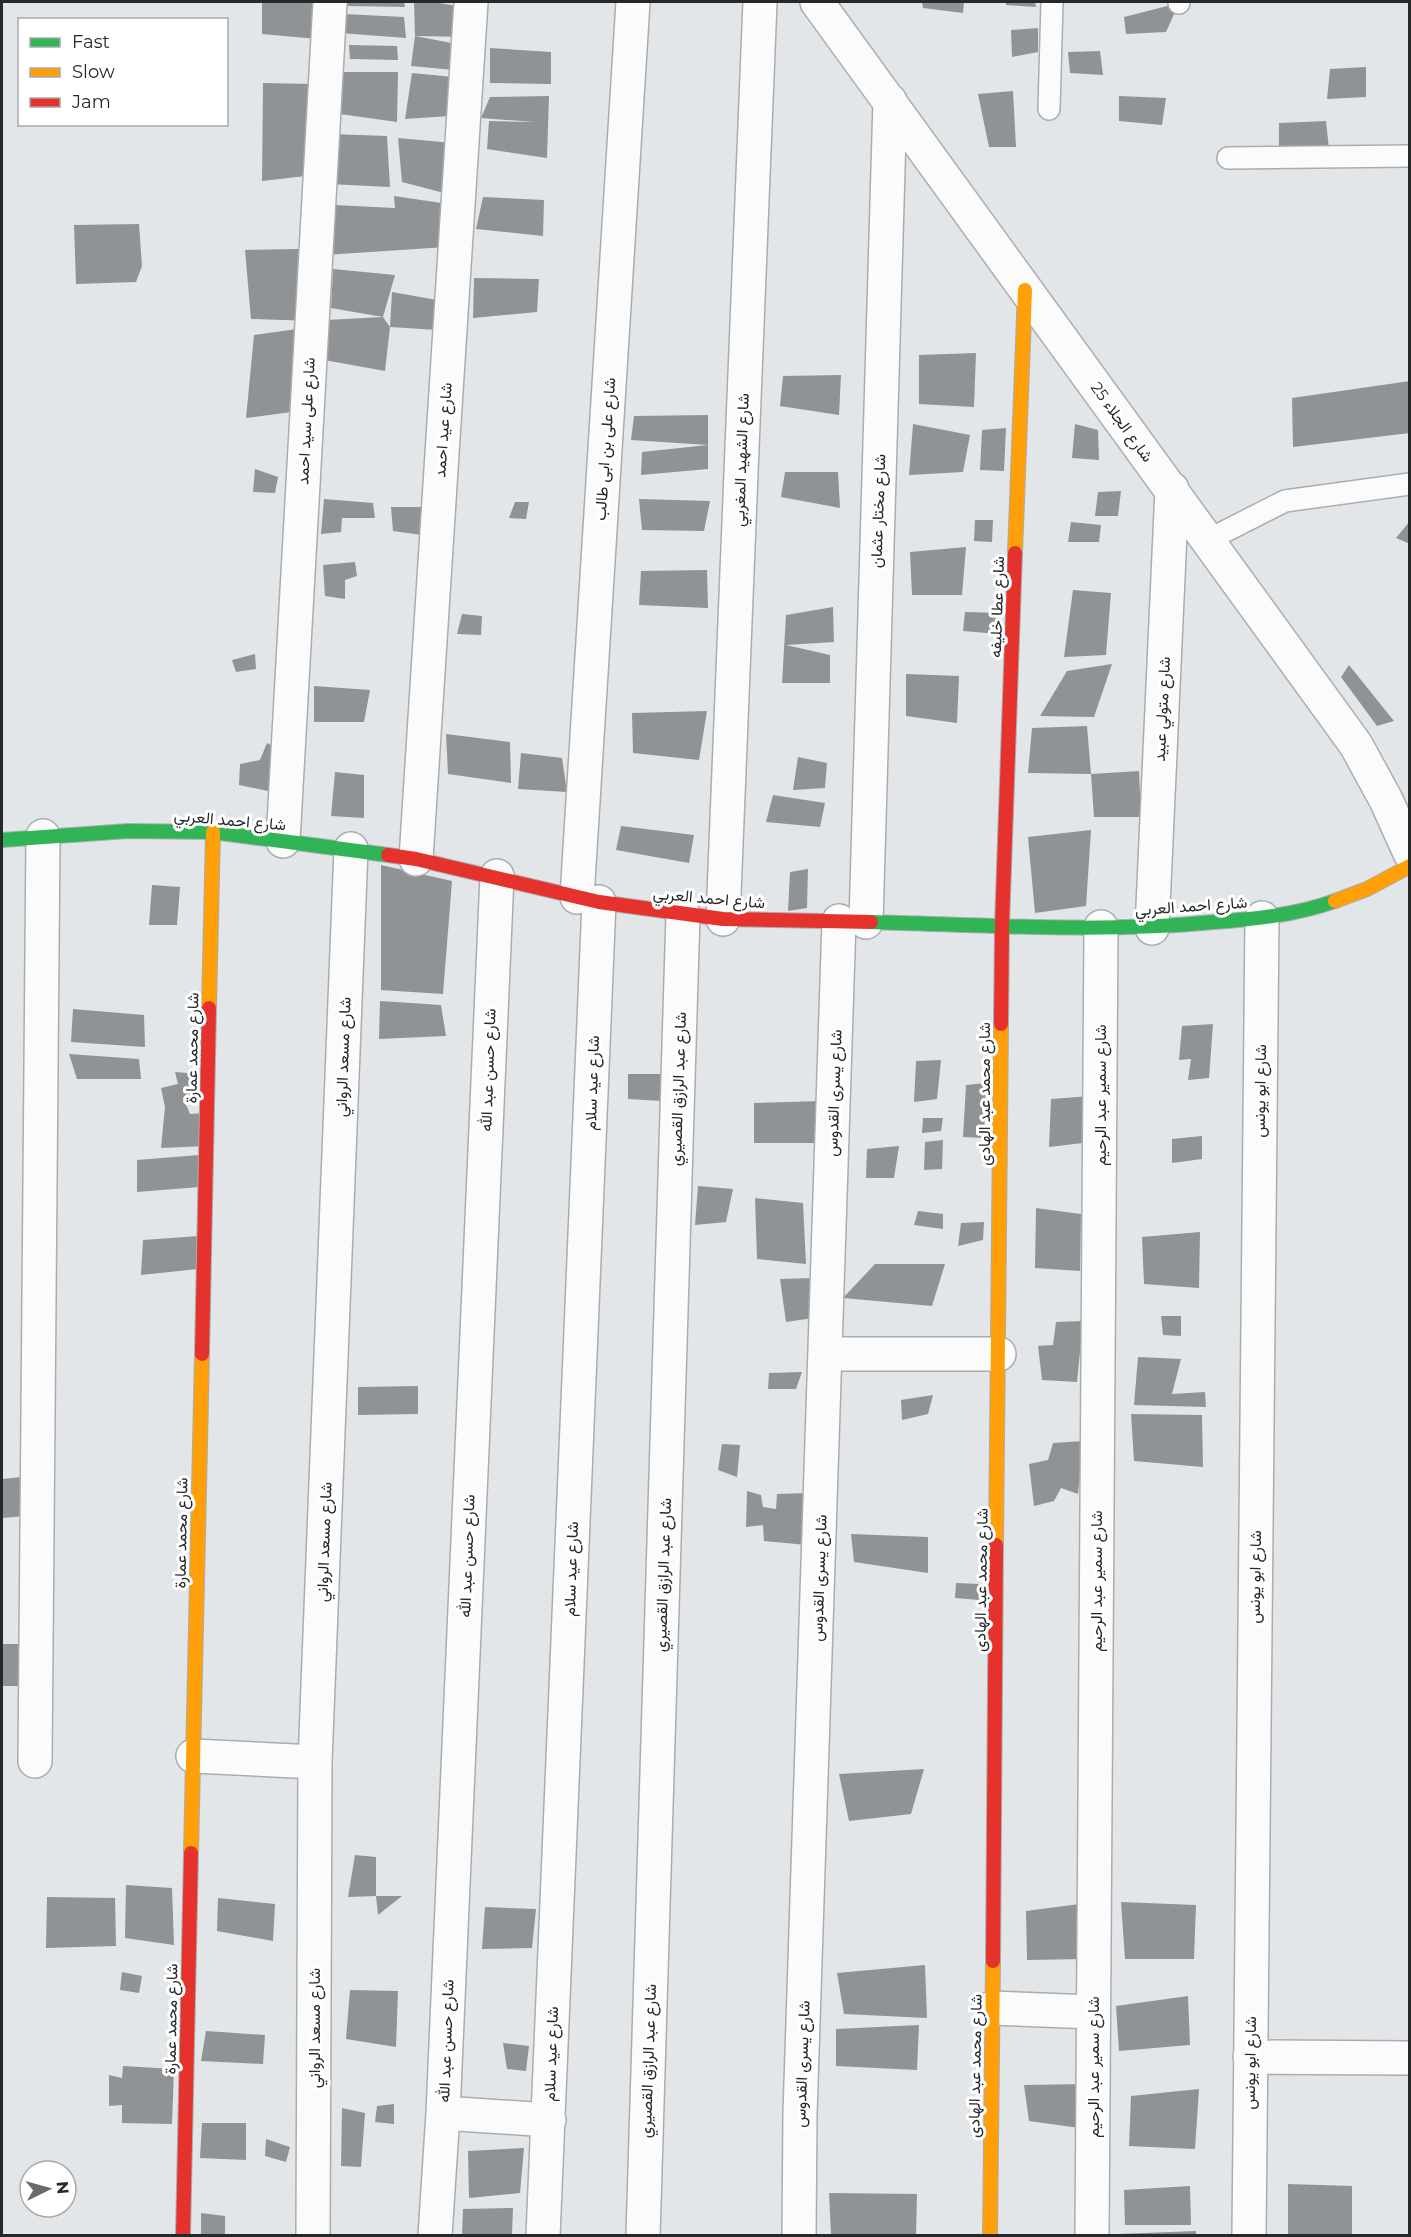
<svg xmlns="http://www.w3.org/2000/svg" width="1411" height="2237" font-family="Montserrat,Vazirmatn,sans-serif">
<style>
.building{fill:#909395}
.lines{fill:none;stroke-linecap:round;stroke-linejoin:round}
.lane-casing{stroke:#aaadaf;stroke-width:24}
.street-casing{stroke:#aaadaf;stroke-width:36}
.fast-casing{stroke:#aaadaf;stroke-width:16}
.slow-casing{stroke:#aaadaf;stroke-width:16}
.jam-casing{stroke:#aaadaf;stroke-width:16}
.lane{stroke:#fbfbfc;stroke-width:21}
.street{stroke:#fbfbfc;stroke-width:33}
.fast{stroke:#30b455;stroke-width:14}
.slow{stroke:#ff9f0a;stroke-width:14}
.jam{stroke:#e5322d;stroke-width:14}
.labels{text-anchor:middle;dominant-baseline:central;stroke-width:6;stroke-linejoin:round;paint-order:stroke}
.street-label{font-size:16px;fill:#26292a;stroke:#fff}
</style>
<rect width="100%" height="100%" fill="#e3e6e9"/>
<path class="building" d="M262,2h56l-1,37 -55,-5z
M347,2h57l1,5 -58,-1z
M414,2h20l34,6 2,29 -55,-1 47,9 3,26 -54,-5 4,-30z
M922,2h42l-1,11 -40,-5z
M1006,2h29l1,5 -30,-2z
M1179,3l-13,29 -40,2 -2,-17z
M344,14l60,3 2,21 -66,-5z
M1038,28v24l-26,5 -1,-27z
M349,45l48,1 1,14 -48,-1z
M490,48l61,4v32l-61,-1z
M1100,51l3,24 -33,-2 -2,-21z
M1366,67v30l-39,2 3,-30z
M341,72h57l-1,50 -57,-8z
M412,73l52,5v37l-59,4z
M263,83l49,1 -6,92 -44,5z
M1013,91l3,56h-27l-11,-53z
M549,96l-2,62 -60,-9 2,-28 46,1 -54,-4 9,-21z
M1119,96l47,2 -4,27 -43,-4z
M1326,121l3,28 -50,-2v-24z
M331,134l56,2 3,51 -62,-3z
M398,138l55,5 -5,51 -46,-12z
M394,196l54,8 -2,43 -121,8 9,-50 61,3z
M483,197l61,3 -1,36 -67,-7z
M139,224l3,42 -6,16 -60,2 -2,-59z
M299,249l13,72 -61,-2 -6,-69z
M333,269l62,6 -12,42 7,10 -5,44 -61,-11 2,-40 57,-3 -52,-9z
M474,278l65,1 -2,33 -64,6z
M392,292l45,8v30l-47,-3z
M297,329l10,81 -61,8 8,-83z
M976,353l-2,54 -55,-3v-49z
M841,375l-2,40 -59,-9 3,-30z
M1410,381v52l-117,14 -1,-49z
M708,415v30l-77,-5 3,-24z
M913,424l57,11 -7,37 -54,3z
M1075,424l23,6 1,30 -27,-2z
M1006,428l-2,43 -24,-1 2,-40z
M708,445v24l-67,6 1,-23z
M255,469l23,8 -3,16 -22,-1z
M785,472h53l2,36 -59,-11z
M1121,491l-3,25h-23l3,-24z
M324,499l49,4 2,15h-33l-1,14 -20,2z
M639,499l71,2 -6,30 -62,-1z
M515,502h14l-3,17 -17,-1z
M391,507h32l-1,28 -29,-4z
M975,520h18l-1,22 -18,-1z
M1410,521v23l-14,-6z
M1071,522l30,3 -2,17h-31z
M966,547l-4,48h-50l-2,-43z
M355,562l2,14 -12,4v19l-20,-3 -2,-31z
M707,570l1,38 -69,-3 2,-34z
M1073,590l38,3 -5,62 -42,2z
M833,607l1,35 -48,3 44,10v28h-48l4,-68z
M965,612l35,1 -1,21 -36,-3z
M462,614l20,2 -1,19 -24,-1z
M255,654l1,15 -20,3 -4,-12z
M1112,664l-18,53 -54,-1 27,-45z
M1349,665l45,56 -17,5 -36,-49z
M906,674l53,2 -2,47 -51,-7z
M314,686l56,4 -6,32h-50z
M707,711l-8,49 -66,-7 -1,-40z
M1087,726l4,48 48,-3 2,46h-47l-3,-43 -63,-1 4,-45z
M446,734l64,8 1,41 -63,-9z
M267,743l10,6 -4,43 -34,-7 1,-21 20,-4z
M521,753l41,5 5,34 -49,-3z
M798,757l29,6 -2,25 -32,2z
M335,772l29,3v43l-33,-2z
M773,795l52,8 -5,24 -54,-5z
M621,826l73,9 -5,28 -73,-13z
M1091,830l-5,76 -51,7 -7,-76z
M381,865l71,16 -9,113 -62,-4z
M808,869l-1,39 -19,3 2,-39z
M152,885l28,2 -3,38h-28z
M380,1001l61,4 5,31 -67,3z
M73,1009l71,6 1,32 -74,-5z
M1213,1024l-4,54 -21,2 3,-21 -12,1 3,-34z
M69,1054l70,5 2,20h-64z
M941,1060l-4,39 -23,3 2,-41z
M175,1072l25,2 3,28 -17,2 4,10 17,-1 -1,33 -45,2 4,-41 -4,-19 17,-4z
M628,1074h33l1,27 -34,-2z
M986,1083l-2,55 -21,-1 3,-52z
M1090,1096l-7,47 -34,4 2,-48z
M821,1101v42h-67v-40z
M923,1118h20l-2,13 -19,2z
M1202,1136v23l-30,4v-24z
M943,1140l-1,29 -18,1 1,-28z
M899,1146l-5,32h-28l1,-29z
M199,1155l1,32 -63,5v-32z
M698,1186l35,3 -7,33 -31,3z
M755,1198l48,5 3,61 -49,-5z
M1036,1208l45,6 -1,57 -45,-3z
M918,1211l25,3v15l-29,-4z
M984,1222l-1,18 -25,6 3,-23z
M1200,1232l-1,56 -55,-4 -2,-47z
M199,1236l-1,33 -57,6 2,-35z
M875,1264h70l-13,42 -89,-8z
M815,1278l-2,40 -27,4 -6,-43z
M1161,1316h20v20l-18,-1z
M1083,1321l-6,61 -35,-2 -4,-34 15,-1 3,-23z
M1138,1357l43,2 -9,35 33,-2 1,15 -72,-2z
M802,1372l-6,17h-28l1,-16z
M418,1386v28l-60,1v-28z
M933,1395l-5,19 -26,6 -1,-20z
M1131,1414l71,1 1,52 -69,-6z
M1083,1441l-5,53 -17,-6 -7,13 -20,5 -5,-42 19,-4 5,-17z
M722,1444l18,1 -3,32 -19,-7z
M22,1477l3,39 -23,2v-39z
M747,1491l14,4 2,12 13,2 1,-15 31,-1 -1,52 -43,-4 -1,-16 -17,2z
M851,1534l77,3v36l-74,-11z
M956,1583l24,1 -1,16 -24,-2z
M2,1644h17l1,42h-18z
M924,1769l-13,45 -62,7 -10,-47z
M355,1855l21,2v39l-28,1z
M126,1885l46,3 2,57 -49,-7z
M376,1896h26l-24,19z
M47,1897l68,1 1,48 -70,2z
M218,1898l57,6 -2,37 -56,-10z
M1121,1902l75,3 -2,54h-69z
M1087,1903v56l-60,1 -1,-49z
M485,1907l51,2 -4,39 -50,1z
M925,1965l2,53 -83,-4 -7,-41z
M122,1972l20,4 -3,17 -19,-3z
M350,1990l48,1 -2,56 -50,-8z
M1188,1996l2,49 -71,6 -3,-45z
M919,2025l-2,45 -81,-4v-37z
M206,2031l59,4 -2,29 -62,-3z
M503,2043l26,3 -3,25 -19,-2z
M123,2066l51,3 -2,55 -50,-1v-18l-13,1v-31l13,3z
M1087,2084v45l-58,-8 -5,-36z
M1199,2089l-4,60 -66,-3 2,-50z
M394,2104v20l-19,-2 2,-16z
M342,2108l23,5 -4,54 -20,-1z
M202,2123h44v37l-46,-2z
M266,2139l24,8 -4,15 -21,-6z
M524,2148l-4,45 -51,5 -1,-47z
M1288,2184l64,2v49h-64z
M1190,2186l1,39h-66l-1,-35z
M829,2193l88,1 -1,41h-85z
M513,2208l-1,27h-50l1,-26z
M201,2213l24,3v19h-24z
M1196,2231v4h-78v-1z"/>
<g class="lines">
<g class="lane-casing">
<path id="lane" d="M1179,2v1
M1049,109l3,-107
M1228,158l182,-2
M1208,540l77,-39 125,-17"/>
</g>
<g class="street-casing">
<path id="street" d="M817,2l539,743 30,55 24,53
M283,841l47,-839
M416,859l55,-857
M577,897l56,-895
M723,919l37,-917
M866,922l24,-821
M1152,928l20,-439
M827,1354h172
M193,1756l122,6
M35,1761l8,-925
M992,2008l101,4
M1250,2057l160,1
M443,2113l106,7
M313,2236l2,-474 36,-913
M435,2236l8,-123 54,-1237
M543,2236l56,-1334
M643,2236l40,-1322
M799,2236l1,-122 39,-1193
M1092,2236l9,-1309
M1249,2236l13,-1318"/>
</g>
<g class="fast-casing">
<path id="fast" d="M2,840l126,-9 85,1 175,23
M871,922c114,3 229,11 343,0 41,-3 82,-7 121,-21"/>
</g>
<g class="slow-casing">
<path id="slow" d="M1015,553l10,-263
M1335,901l32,-12 43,-23
M209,1008l4,-176
M996,1545l5,-521
M191,1853l11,-499
M990,2236l3,-275"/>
</g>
<g class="jam-casing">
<path id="jam" d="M388,855l28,4 183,43 124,17 148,3
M1001,1024l1,-99 13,-372
M202,1354l7,-346
M993,1961l3,-416
M183,2236l8,-383"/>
</g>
<use href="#lane" class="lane"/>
<use href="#street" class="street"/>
<use href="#fast" class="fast"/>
<use href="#slow" class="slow"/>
<use href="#jam" class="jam"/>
</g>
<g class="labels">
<g class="street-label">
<text transform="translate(306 421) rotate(-87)">شارع على سيد احمد</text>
<text transform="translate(1122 422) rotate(54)">شارع الجلاء 25</text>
<text transform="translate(443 430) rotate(-86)">شارع عيد احمد</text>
<text transform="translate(605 449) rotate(-86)">شارع على بن ابى طالب</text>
<text transform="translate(741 460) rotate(-88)">شارع الشهيد المغربي</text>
<text transform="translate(878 511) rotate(-88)">شارع مختار عثمان</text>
<text transform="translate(997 607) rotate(-88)">شارع عطا خليفه</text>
<text transform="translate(1162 709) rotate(-87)">شارع متولي عبيد</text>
<text transform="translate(230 820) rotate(5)">شارع احمد العربي</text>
<text transform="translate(709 898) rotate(5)">شارع احمد العربي</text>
<text transform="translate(1191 906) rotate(-4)">شارع احمد العربي</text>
<text transform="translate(192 1048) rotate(-89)">شارع محمد عمارة</text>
<text transform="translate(343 1057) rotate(-88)">شارع مسعد الرواني</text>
<text transform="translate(488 1070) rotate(-88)">شارع حسن عبد الله</text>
<text transform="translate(592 1083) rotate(-88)">شارع عيد سلام</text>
<text transform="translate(678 1089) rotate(-88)">شارع عبد الرازق القصيري</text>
<text transform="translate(1260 1091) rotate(-89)">شارع ابو يونس</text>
<text transform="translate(834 1093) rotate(-88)">شارع يسرى القدوس</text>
<text transform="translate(984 1094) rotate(-90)">شارع محمد عبد الهادى</text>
<text transform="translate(1100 1095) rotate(-90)">شارع سمير عبد الرحيم</text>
<text transform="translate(181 1533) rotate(-89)">شارع محمد عمارة</text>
<text transform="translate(324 1542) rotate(-88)">شارع مسعد الرواني</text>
<text transform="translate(467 1556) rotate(-88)">شارع حسن عبد الله</text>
<text transform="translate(571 1569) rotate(-88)">شارع عيد سلام</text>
<text transform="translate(663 1575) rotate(-88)">شارع عبد الرازق القصيري</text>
<text transform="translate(1255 1577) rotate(-89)">شارع ابو يونس</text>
<text transform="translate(819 1578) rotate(-88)">شارع يسرى القدوس</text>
<text transform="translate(981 1580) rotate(-89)">شارع محمد عبد الهادى</text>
<text transform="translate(1096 1581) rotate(-90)">شارع سمير عبد الرحيم</text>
<text transform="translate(171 2019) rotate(-89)">شارع محمد عمارة</text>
<text transform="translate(314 2028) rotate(-90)">شارع مسعد الرواني</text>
<text transform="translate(446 2041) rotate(-88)">شارع حسن عبد الله</text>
<text transform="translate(551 2054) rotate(-88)">شارع عيد سلام</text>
<text transform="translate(648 2061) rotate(-88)">شارع عبد الرازق القصيري</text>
<text transform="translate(1250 2063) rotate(-89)">شارع ابو يونس</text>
<text transform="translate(802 2064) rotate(-88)">شارع يسرى القدوس</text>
<text transform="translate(975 2066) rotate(-89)">شارع محمد عبد الهادى</text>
<text transform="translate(1093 2067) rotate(-90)">شارع سمير عبد الرحيم</text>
</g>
</g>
<rect width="1411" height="2237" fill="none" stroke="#26292a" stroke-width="6"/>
<rect x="18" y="18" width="210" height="108" fill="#ffffff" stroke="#a8a9aa" stroke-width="1.5"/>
<rect x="30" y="38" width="30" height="9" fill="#30b455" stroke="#a8a9aa" stroke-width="1.5"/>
<text x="72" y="48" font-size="18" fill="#26292a">Fast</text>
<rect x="30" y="68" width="30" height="9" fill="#ff9f0a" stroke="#a8a9aa" stroke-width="1.5"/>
<text x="72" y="78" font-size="18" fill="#26292a">Slow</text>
<rect x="30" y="98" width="30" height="9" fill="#e5322d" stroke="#a8a9aa" stroke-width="1.5"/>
<text x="72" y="108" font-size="18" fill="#26292a">Jam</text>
<g transform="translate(48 2189) rotate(85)"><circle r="28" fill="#ffffff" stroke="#a8a9aa" stroke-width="1.5"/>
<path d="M0-4.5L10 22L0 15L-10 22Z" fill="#686b6d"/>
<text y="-9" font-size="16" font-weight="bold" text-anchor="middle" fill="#26292a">N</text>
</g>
</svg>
